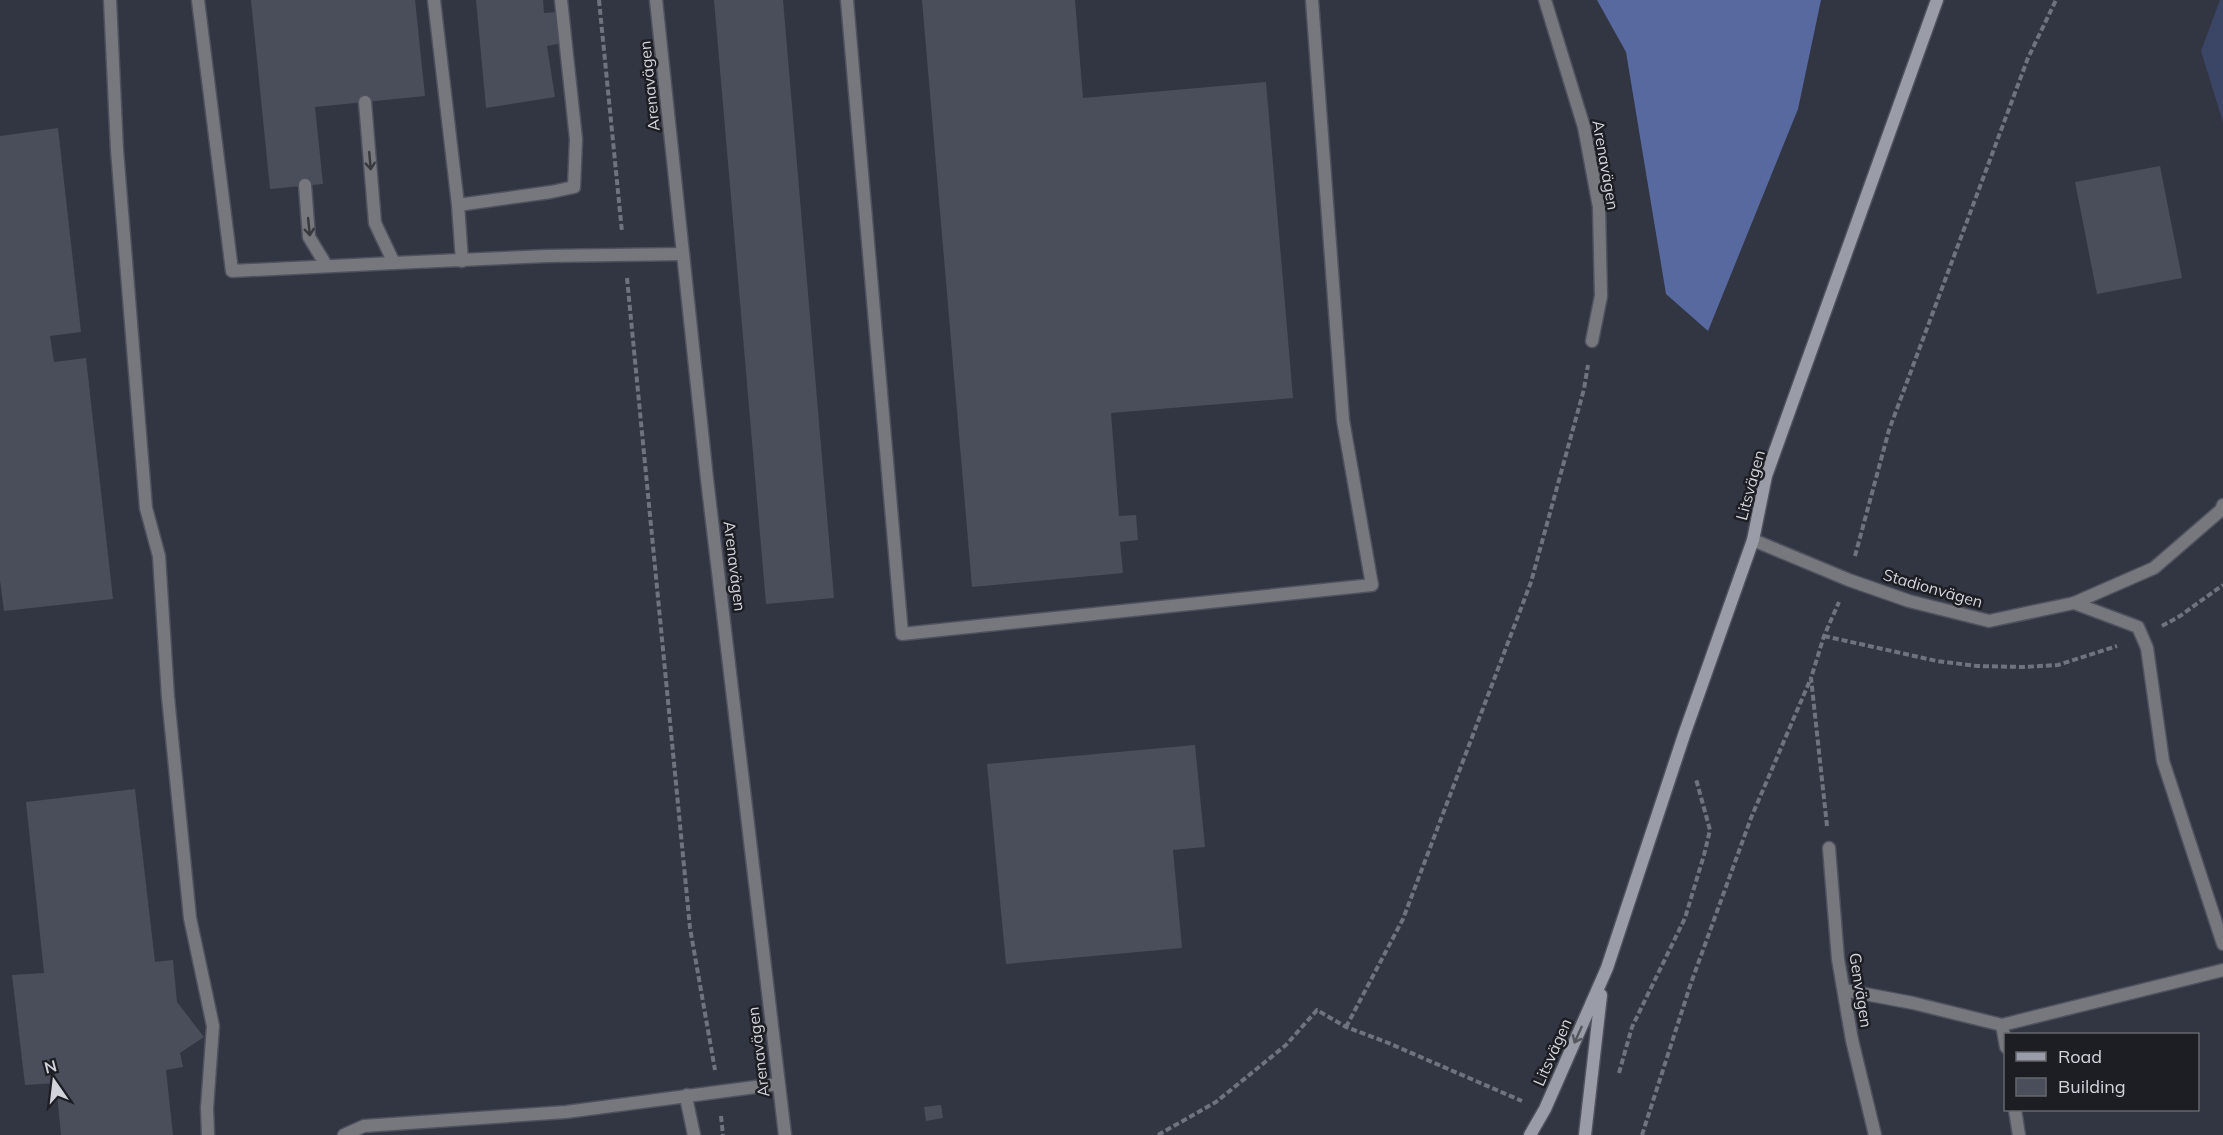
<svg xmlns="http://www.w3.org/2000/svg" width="2223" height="1135" font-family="Mulish,sans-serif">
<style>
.green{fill:#3b4565}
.forest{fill:#5869a0}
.building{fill:#494e5a}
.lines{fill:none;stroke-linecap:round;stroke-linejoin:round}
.service-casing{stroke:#4f525e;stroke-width:15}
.minor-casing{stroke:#4f525e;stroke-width:15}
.secondary-casing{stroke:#4f525e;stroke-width:15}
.path{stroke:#6f737d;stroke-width:4;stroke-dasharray:6 3;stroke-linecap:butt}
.service{stroke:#76787e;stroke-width:12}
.minor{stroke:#76787e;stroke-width:12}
.secondary{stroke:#9a9da7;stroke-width:12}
.oneway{stroke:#37393e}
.oneway2{stroke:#55575e}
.labels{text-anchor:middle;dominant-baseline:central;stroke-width:5;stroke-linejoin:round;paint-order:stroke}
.street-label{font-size:16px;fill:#d2d4dc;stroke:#1c1e23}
</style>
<rect width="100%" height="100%" fill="#323642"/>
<path class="green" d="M2220,0h3v122l-22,-71z"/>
<path class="forest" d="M1597,0h224l-23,109 -90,222 -42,-37 -40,-242z"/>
<path class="building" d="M251,0h164l10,96 -110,11 8,77 -53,5z
M476,0h67l1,13 13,-1 6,31 -16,3 8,51 -69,11z
M714,0h69l51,598 -68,6z
M922,0h153l8,98 183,-16 27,316 -182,15 8,103 17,-1 2,25 -18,2 3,31 -151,14z
M58,128l23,204 -31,4 4,26 32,-4 27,241 -109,12 -4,-31v-444z
M2160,166l22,112 -85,16 -22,-112z
M1195,745l10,102 -32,3 9,98 -176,16 -19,-200z
M135,789l20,173 18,-2 4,42 27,35 -24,16 3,14 -17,3 7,65h-112l-5,-52 -31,2 -13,-110 32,-2 -18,-171z
M941,1105l2,13 -17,3 -2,-14z"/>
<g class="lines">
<g class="service-casing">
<path id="service" d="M434,0l24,205
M847,0l55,634 470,-49 -29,-165 -31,-420
M365,102l10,121 19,40 153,-7 136,-2
M305,185l4,52 17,28
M462,261l-4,-56 93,-13 23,-5 2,-48 -15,-139
M2074,603l64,24 9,21 16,113 60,183
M1844,990l69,13 89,22 221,-55
M2002,1025l4,22
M687,1095v7l7,33
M2015,1110l4,25"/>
</g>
<g class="minor-casing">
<path id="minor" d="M110,0l7,150 29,358 13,48 9,141 22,221 23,108 -6,82 1,27
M198,0l34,271 162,-8
M656,0l51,479 78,656
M1545,0l39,127 15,80 2,89 -9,45
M1753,540l96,40 60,21 80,20 85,-18 80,-35 67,-58 2,-5
M1829,848l9,111 14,81 23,95
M344,1135l20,-9 202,-14 212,-28"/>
</g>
<g class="secondary-casing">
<path id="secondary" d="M1530,1135l15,-26 62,-141 77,-233 69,-195 13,-64 171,-476
M1585,1135l16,-140"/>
</g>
<path class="path" d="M599,0l23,232
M627,278l63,650 25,142
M1855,556l34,-126 139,-372 28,-58
M2162,626l18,-10 43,-31
M1824,636l113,25 40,5 46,1 35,-2 59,-19
M1827,826l-16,-148 13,-42 15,-34
M1346,1027l57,-108 128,-337 53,-193 4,-24
M1619,1073l13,-46 53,-109 19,-63 6,-25 -14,-51
M721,1116l2,19
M1158,1135l58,-33 70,-57 31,-35 29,17 40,15 136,59
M1642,1135l49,-152 60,-165 60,-140"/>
<use href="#service" class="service"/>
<use href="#minor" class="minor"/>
<use href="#secondary" class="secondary"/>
</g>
<defs><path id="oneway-shaft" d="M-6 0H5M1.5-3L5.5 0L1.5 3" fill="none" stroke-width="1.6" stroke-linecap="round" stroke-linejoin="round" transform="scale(1.5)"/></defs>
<g class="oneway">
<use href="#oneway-shaft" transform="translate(370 161) rotate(85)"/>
<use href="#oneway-shaft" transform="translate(309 227) rotate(84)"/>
</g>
<use class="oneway2" href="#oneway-shaft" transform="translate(1578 1035) rotate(114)"/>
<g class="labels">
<g class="street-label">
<text transform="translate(649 86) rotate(-96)">Arenavägen</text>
<text transform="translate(1606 165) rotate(80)">Arenavägen</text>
<text transform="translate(1750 485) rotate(-75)">Litsvägen</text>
<text transform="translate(735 566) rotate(83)">Arenavägen</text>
<text transform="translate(1933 588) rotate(16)">Stadionvägen</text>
<text transform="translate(1861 990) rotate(81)">Genvägen</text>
<text transform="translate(758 1052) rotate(-97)">Arenavägen</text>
<text transform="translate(1552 1052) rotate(-66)">Litsvägen</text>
</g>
</g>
<rect x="2004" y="1033" width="195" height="78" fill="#1c1e23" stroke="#65676d" stroke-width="1.5"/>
<rect x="2016" y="1052" width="30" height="9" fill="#9a9da7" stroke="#65676d" stroke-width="1.5"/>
<text x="2058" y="1063" font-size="18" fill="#d2d4dc">Road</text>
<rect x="2016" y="1078" width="30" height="18" fill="#494e5a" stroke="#65676d" stroke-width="1.5"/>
<text x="2058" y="1093" font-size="18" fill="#d2d4dc">Building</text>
<g transform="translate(54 1081) rotate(346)" stroke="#1c1e23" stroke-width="4.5" paint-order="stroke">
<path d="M0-4.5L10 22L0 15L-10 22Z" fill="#d2d4dc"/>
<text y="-9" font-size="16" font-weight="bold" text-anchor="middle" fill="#d2d4dc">N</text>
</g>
</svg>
